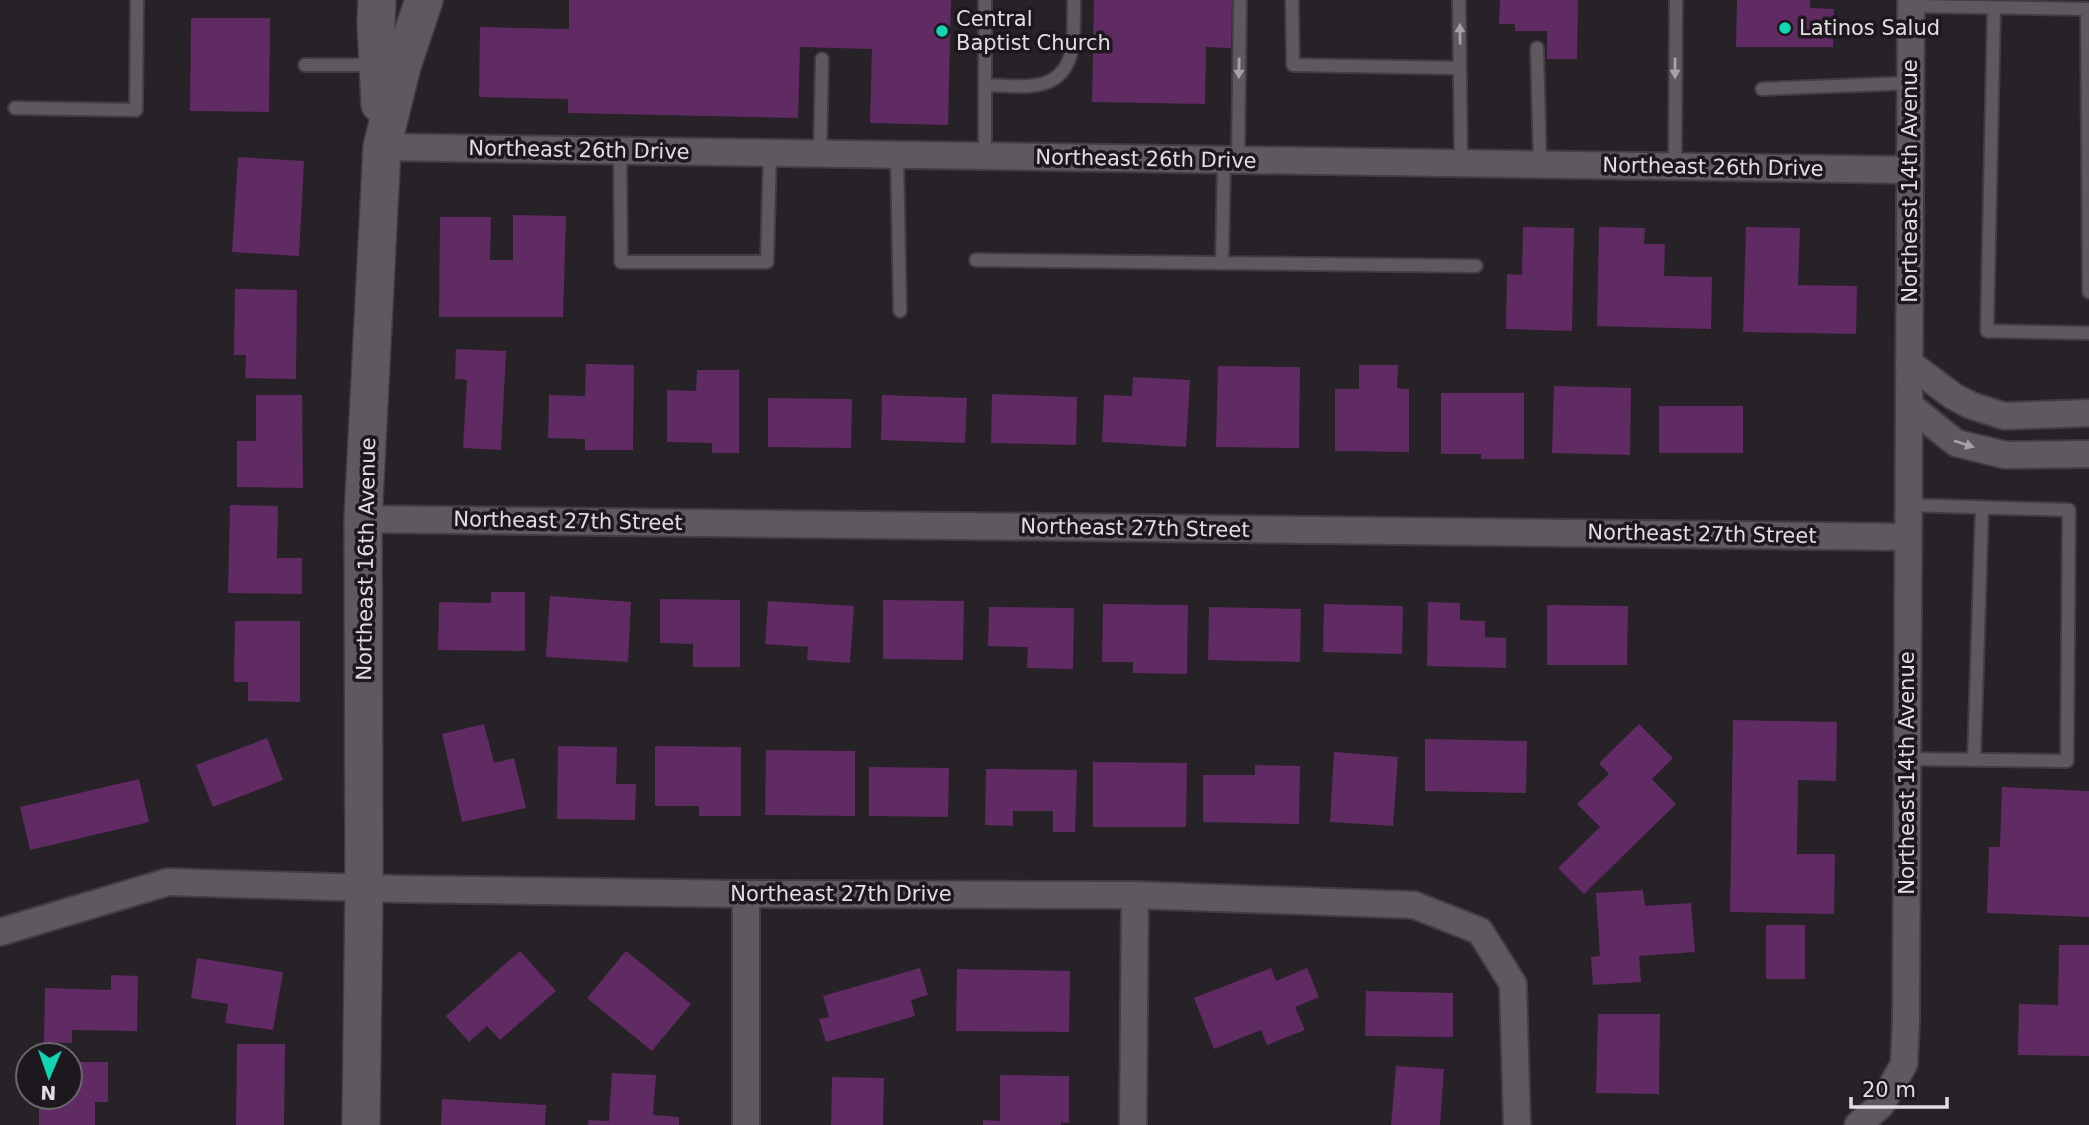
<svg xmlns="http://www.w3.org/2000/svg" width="2089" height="1125" font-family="'DejaVu Sans',sans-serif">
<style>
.building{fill:#602a62}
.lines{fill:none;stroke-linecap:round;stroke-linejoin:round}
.lane-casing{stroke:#423d42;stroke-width:16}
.street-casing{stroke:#423d42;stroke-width:30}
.secondary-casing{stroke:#423d42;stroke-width:40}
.lane{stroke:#5f595f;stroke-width:12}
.street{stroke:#5f595f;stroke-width:26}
.secondary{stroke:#5f595f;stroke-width:37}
.oneway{fill:#a6a2a6}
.poi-dot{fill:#11d5b4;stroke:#1d181d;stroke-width:2.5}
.labels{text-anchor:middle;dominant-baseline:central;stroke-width:7;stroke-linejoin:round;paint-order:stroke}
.poi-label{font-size:21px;fill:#e1dde1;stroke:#1d181d;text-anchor:start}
.street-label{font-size:21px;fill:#e1dde1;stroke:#1d181d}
</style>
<rect width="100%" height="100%" fill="#272227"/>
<path class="building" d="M569,0h382l-3,125 -78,-2 2,-74 -72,-2 -2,71 -230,-5v-14l-89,-2 1,-70 89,2z
M1094,0h138l-1,48 -25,-1 -1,57 -113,-2z
M1500,0h78l-1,59h-30v-28h-32v-7h-16z
M1737,0h73v8l24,1 -1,38h-97z
M191,18h79l-1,94 -79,-1z
M238,157l66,4 -5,95 -67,-4z
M513,215l53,1 -3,101h-124l1,-100h51l-1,43h23z
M1523,227l51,1 -2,103 -66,-2 1,-55 15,1z
M1599,227l46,1 -1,16h21l-1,32 48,1 -1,52 -114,-3z
M1746,227l54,1 -2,57 59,1 -1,48 -113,-2z
M235,289l62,1 -1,89 -51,-1 1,-23h-12z
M456,349l50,2 -5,99 -38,-2 4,-68 -12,-1z
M586,364l48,1 -1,85h-48v-11l-37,-1 1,-43 36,1z
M1359,365h39l-1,23 12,1v63l-74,-1v-62h24z
M1218,366l82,1 -1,81 -83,-1z
M697,370h42v83h-27v-10l-45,-1v-52l29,1z
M1133,377l57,3 -4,67 -84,-5 2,-47 28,1z
M1554,386l77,2 -1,67 -78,-2z
M1441,393h83v66h-43v-5h-40z
M992,394l85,3 -1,48 -85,-2z
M256,395h46l1,93 -66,-1v-46h19z
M882,395l85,3 -2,45 -84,-3z
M768,398l84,1 -1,49 -83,-1z
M1659,406h84v47h-84z
M230,505l48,1 -1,52h25v36l-74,-1z
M491,592h34v59l-87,-1 1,-48 52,1z
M550,596l81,6 -3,60 -82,-5z
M660,599l80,1v67h-47v-23l-33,-1z
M883,600l81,1 -1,59 -80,-1z
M768,601l86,5 -4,57 -43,-3 1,-13 -43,-3z
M1428,602l32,1v17l25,1v16l21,1v30l-79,-2z
M1103,604l85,1 -1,69 -54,-1v-11h-31z
M1324,604l79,2 -1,48 -79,-2z
M1547,605l81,1 -1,59h-80z
M989,607l85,1 -1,61 -46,-1 1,-21 -40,-1z
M1209,607l92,2 -1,53 -92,-2z
M235,621h65v81l-52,-1v-19h-14z
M1733,720l104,2 -1,59 -38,-1 -1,74h38l-1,60 -104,-2z
M484,724l10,39 20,-5 12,50 -64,14 -20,-88z
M1639,724l34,34 -21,21 24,25 -92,90 -26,-26 42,-41 -23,-23 32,-30 -10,-11z
M267,738l16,42 -70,27 -17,-42z
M1425,739l102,2 -1,52 -101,-2z
M558,746l59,1 -1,37h20l-1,36 -78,-1z
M655,746l86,1v69h-42v-10h-44z
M766,750l89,1v65l-90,-1z
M1334,752l64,5 -5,69 -63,-4z
M1093,762l94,1 -1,64h-93z
M1255,765l45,1 -1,58 -96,-2v-47h52z
M869,767l80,1 -1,49 -79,-1z
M986,769l91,1 -2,62h-22v-21h-40v15l-28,-1z
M139,779l10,43 -119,28 -10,-43z
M2002,787l87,4v126l-102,-4 2,-66h11z
M1643,890l2,16 46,-3 4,49 -56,4 2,26 -48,3 -2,-28 9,-1 -4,-63z
M1766,925h39v54h-39z
M2059,945h30v111l-71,-1 1,-51 39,1z
M520,951l36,40 -56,49 -13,-14 -18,16 -23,-26z
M626,951l65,53 -39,47 -65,-53z
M197,958l86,14 -10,58 -48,-7 3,-19 -37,-6z
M920,968l8,27 -17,5 4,16 -89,26 -7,-23 10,-2 -6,-21z
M1271,968l5,13 31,-13 12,29 -24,10 10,23 -38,15 -6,-15 -47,19 -20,-51z
M957,969l113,2 -1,61 -113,-1z
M111,975l27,1 -1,55 -65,-1v13l-28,-1 1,-54 66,2z
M1366,991l87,2v44l-88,-1z
M1598,1014h62l-1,80 -63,-1z
M237,1044h48l-1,81h-48z
M70,1062h38v40h-13v23h-56v-28h31z
M1396,1066l48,3 -4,56h-49z
M612,1073l44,2 -3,40 26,2v8h-91l1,-5 20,1z
M1000,1075l69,1v47l-8,-1v3h-78v-5l17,1z
M832,1077l52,1 -1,47h-52z
M442,1099l104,6 -1,20h-104z"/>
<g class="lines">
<g class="lane-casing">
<path id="lane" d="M1292,0l1,65 167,3
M1459,0l2,164
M1911,6l176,3 2,283
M1994,8l-7,323 102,2
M1537,48l3,117
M305,65h72
M985,85c14,0 30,2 44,1 51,-3 44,-49 45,-86
M1762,89l149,-6
M15,108l121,2 1,-110
M620,151l1,111h146l3,-109
M820,154l2,-95
M897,155l3,156
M985,157v-157
M1224,160l-2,103 254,3
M1238,160l2,-160
M1675,167l1,-167
M976,260l246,3
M1907,759l160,2 2,-251 -161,-5
M1974,760l8,-253"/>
</g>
<g class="street-casing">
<path id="street" d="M382,147l1528,23
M1909,363l44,33 17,9 34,11 85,-3
M1909,405l47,38 49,12 84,-1
M363,519l1545,18
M0,932l168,-50 232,7 346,5 389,1 279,10 66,26 33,53 4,141
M746,1125v-231
M1133,1125l2,-230
M1858,1125l23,-20 23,-41 2,-42 5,-1022"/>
</g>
<g class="secondary-casing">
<path id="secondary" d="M377,0l-1,22 4,82
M361,1125l3,-236 -1,-370 19,-372 20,-81 22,-66"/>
</g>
<use href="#lane" class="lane"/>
<use href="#street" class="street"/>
<use href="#secondary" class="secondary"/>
</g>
<defs><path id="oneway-solid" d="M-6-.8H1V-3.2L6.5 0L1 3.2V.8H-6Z" transform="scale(1.75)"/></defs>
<g class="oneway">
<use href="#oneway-solid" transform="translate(1460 34) rotate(-91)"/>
<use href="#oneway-solid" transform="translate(1239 68) rotate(91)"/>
<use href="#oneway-solid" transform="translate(1675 68) rotate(90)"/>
<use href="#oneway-solid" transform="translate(1964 444) rotate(18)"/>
</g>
<g class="poi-dot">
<circle cx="1785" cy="28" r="7"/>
<circle cx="942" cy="31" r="7"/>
</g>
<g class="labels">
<g class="poi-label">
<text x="956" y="19">Central<tspan x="956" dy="24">Baptist Church</tspan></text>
<text x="1799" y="28">Latinos Salud</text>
</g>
<g class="street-label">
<text transform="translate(579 150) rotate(1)">Northeast 26th Drive</text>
<text transform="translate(1146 159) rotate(1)">Northeast 26th Drive</text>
<text transform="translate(1713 167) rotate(1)">Northeast 26th Drive</text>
<text transform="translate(1910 181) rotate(-90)">Northeast 14th Avenue</text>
<text transform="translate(568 521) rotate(1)">Northeast 27th Street</text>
<text transform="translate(1135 528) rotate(1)">Northeast 27th Street</text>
<text transform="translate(1702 534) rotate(1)">Northeast 27th Street</text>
<text transform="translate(366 559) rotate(-89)">Northeast 16th Avenue</text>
<text transform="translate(1907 773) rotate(-90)">Northeast 14th Avenue</text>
<text x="841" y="894">Northeast 27th Drive</text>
</g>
</g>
<g transform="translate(49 1076) rotate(182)"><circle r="33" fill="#1d181d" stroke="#6b676b" stroke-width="2"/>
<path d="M0-5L12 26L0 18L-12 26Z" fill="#11d5b4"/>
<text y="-10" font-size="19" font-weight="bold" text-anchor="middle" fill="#e1dde1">N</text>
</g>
<path d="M1851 1097v10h96v-10" fill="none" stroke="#e1dde1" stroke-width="3.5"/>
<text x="1862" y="1097" font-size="21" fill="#e1dde1" stroke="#1d181d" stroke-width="5" paint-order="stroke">20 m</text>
</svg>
